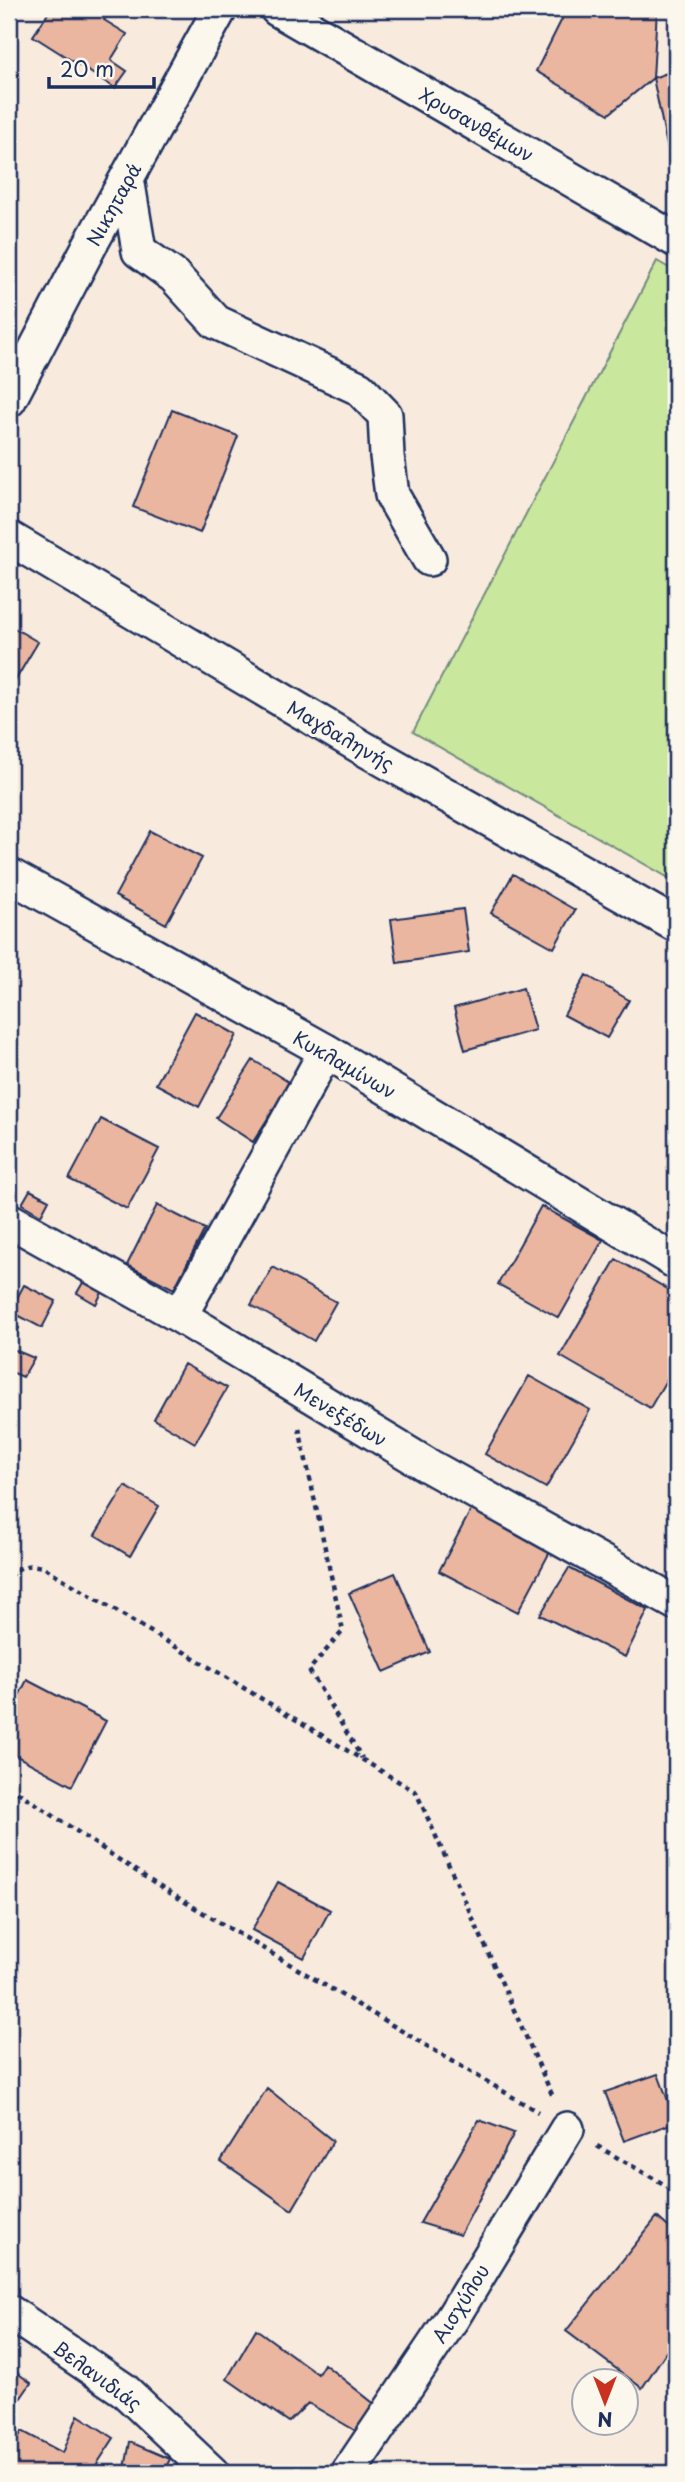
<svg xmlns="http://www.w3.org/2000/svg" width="685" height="2482" font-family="'Playpen Sans',sans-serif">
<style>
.green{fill:#cae79e;stroke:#728b7e;stroke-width:2}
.building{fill:#ebb69f;stroke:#1b2f5e;stroke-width:2}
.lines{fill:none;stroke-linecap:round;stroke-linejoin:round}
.minor-casing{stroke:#1b2f5e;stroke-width:38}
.path{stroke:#1b2f5e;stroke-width:4.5;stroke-dasharray:5 5;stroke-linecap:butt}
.minor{stroke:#fbf7ec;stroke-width:33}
.labels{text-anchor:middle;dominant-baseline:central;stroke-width:6;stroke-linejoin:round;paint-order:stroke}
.street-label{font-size:19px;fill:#1b2f5e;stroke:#fbf7ec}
</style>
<rect width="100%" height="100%" fill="#f8eadd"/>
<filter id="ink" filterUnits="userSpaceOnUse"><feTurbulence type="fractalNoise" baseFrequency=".0143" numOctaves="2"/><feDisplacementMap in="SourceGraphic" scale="14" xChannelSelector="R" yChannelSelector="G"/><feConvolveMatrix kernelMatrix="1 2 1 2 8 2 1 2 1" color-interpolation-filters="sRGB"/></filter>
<g filter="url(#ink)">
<path class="green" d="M657,261l19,11v610l-263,-150z"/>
<path class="building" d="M51,9h60l-7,11 23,14 -16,26 16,11 -12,17 -82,-52z
M567,9h90l-4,69 -44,36 -73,-43z
M676,70v88l-6,2 -17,-82z
M172,410l66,26 -38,97 -67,-26z
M9,625l29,17 -29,49z
M150,831l52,27 -36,66 -51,-28z
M513,874l62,36 -21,38 -63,-35z
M463,909l6,43 -72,11 -6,-44z
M586,975l43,25 -22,38 -43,-23z
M523,988l12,42 -70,20 -11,-42z
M195,1012l42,23 -38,72 -43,-23z
M253,1060l37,23 -37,59 -37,-24z
M101,1119l58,30 -32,60 -58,-30z
M30,1190l19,10 -8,15 -19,-11z
M157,1205l48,24 -31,60 -47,-24z
M541,1206l62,34 -44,78 -61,-34z
M616,1259l60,35v69l-26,45 -90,-52z
M273,1267l63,35 -22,39 -63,-36z
M85,1279l19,10 -8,15 -19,-11z
M24,1285l32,16 -14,27 -32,-17z
M9,1323l10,5 -9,20 24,10 -11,19 -14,-6z
M184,1364l43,24 -32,55 -41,-24z
M529,1376l61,34 -44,78 -61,-34z
M125,1486l34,20 -29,50 -35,-21z
M473,1506l79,42 -34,64 -79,-41z
M569,1568l79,42 -23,47 -85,-42z
M395,1573l35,79 -46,20 -35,-79z
M27,1680l79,41 -34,65 -63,-34v-37z
M278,1882l52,28 -26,48 -52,-28z
M658,2074l18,48 -52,19 -19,-49z
M267,2088l66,53 -41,69 -71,-49z
M479,2120l35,13 -54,102 -40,-12z
M657,2217l19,17v103l-34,51 -76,-57z
M256,2329l62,45 6,-10 53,42 -21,25 -48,-28 -19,19 -62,-43z
M9,2367l22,16 -22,32z
M78,2415l36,23 -23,35h-82v-18l13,-24 41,22z
M130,2442l40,17 -7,14h-39z"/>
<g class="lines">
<g class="minor-casing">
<path id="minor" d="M277,9l399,231
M127,178l12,73 35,25 42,46 143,66 26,27 2,41 5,39 37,64
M9,400l81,-155 130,-236
M9,538l354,210 313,177
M9,875l317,176 350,211
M9,1220l171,96 247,149 249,138
M180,1316l146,-265
M9,2312l115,78 88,83
M348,2473l105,-156 114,-188"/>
</g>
<path class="path" d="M299,1428l44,203 -34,39 53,88
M9,1577c11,-12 21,-14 36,-9l371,224 138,307
M9,1786l151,101 378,225
M597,2146l79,45"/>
<use href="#minor" class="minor"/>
</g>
</g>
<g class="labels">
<g class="street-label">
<text transform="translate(477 124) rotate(30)">Χρυσανθέμων</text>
<text transform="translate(113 204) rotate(-61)">Νικηταρά</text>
<text transform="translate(341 735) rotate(30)">Μαγδαληνής</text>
<text transform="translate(345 1064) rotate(30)">Κυκλαμίνων</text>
<text transform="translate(341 1414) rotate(31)">Μενεξέδων</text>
<text transform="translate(460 2303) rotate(-58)">Αισχύλου</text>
<text transform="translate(98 2375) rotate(36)">Βελανιδιάς</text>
</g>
</g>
<rect width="685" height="2482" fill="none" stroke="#fbf7ec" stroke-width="35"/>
<rect x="18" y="18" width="650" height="2447" fill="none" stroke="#1b2f5e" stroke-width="2.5" filter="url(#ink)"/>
<g transform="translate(605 2402) rotate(180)"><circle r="33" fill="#fbf7ec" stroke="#a1a7b3" stroke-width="2"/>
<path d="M0-5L12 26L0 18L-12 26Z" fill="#c8321e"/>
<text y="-10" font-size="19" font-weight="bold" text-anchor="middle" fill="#1b2f5e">N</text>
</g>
<path d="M49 77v10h105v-10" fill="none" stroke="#1b2f5e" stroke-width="3.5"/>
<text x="60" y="77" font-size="21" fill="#1b2f5e" stroke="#fbf7ec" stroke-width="5" paint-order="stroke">20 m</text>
</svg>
